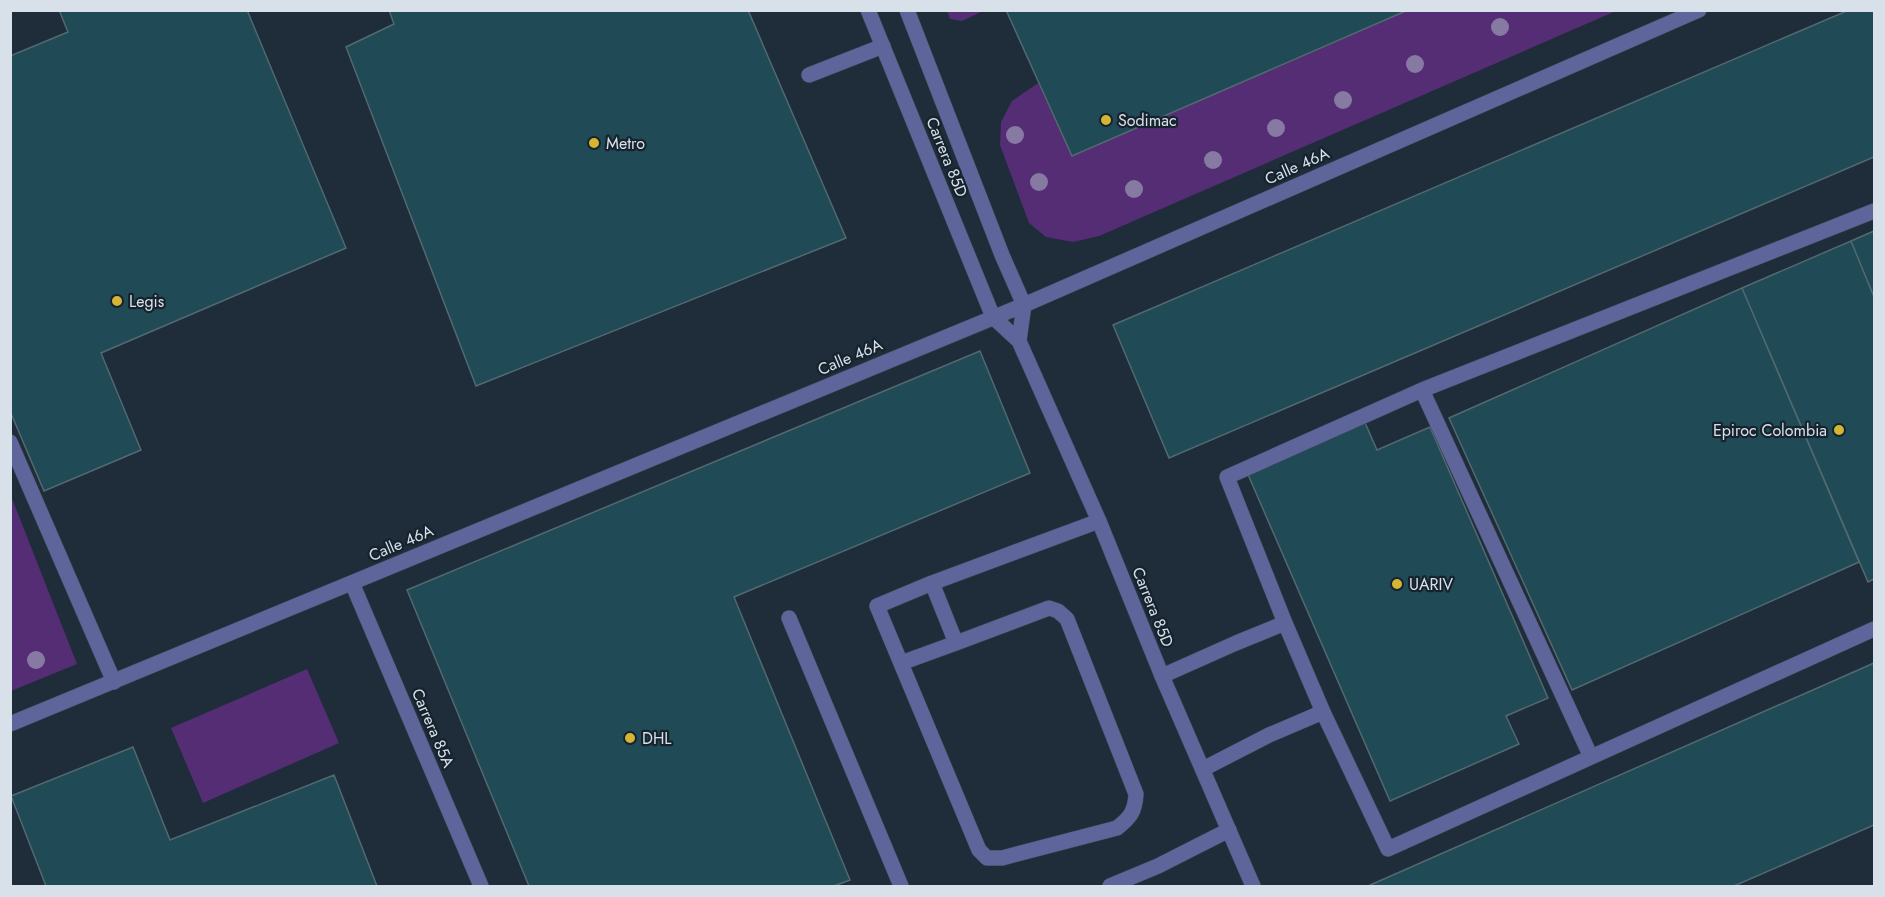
<svg xmlns="http://www.w3.org/2000/svg" width="1885" height="897" font-family="Jost,sans-serif">
<style>
.green{fill:#552d74}
.building{fill:#204b56;stroke:#52696f;stroke-width:1.5}
.lines{fill:none;stroke-linecap:round;stroke-linejoin:round}
.lane-casing{stroke:#3d4955;stroke-width:16}
.street-casing{stroke:#3d4955;stroke-width:16}
.lane{stroke:#5e659a;stroke-width:15}
.street{stroke:#5e659a;stroke-width:15}
.tree{fill:#867aa3}
.poi-dot{fill:#d5b534;stroke:#16232e;stroke-width:2}
.labels{text-anchor:middle;dominant-baseline:central;stroke-width:4.5;stroke-linejoin:round;paint-order:stroke}
.poi-label{font-size:16px;fill:#d8e1e9;stroke:#16232e;text-anchor:start}
.street-label{font-size:16px;fill:#d8e1e9;stroke:#16232e}
</style>
<rect width="100%" height="100%" fill="#1f2c39"/>
<path class="green" d="M1408,10l208,1 -517,225 -26,6 -27,-5 -17,-14 -29,-78 1,-23 11,-21 26,-18 34,73z
M947,11v-1l36,1 -21,10 -12,-2z
M11,496l66,168 -66,27h-1z
M307,669l32,74 -136,60 -32,-75z"/>
<path class="building" d="M59,10h188l99,238 -245,105 40,97 -97,41 -34,-80v-355l58,-24z
M389,10h359l98,228 -370,148 -130,-339 48,-23z
M1006,10h402l-336,146z
M1849,10h25v147l-705,301 -56,-133z
M1874,231v66l-23,-56z
M1851,241l23,56v282l-6,3 -126,-294z
M1742,288l117,274 -287,128 -123,-272z
M980,351l50,122 -296,124 116,283 -16,6h-305l-122,-296z
M1363,418l14,32 53,-23 118,271 -42,18 13,28 -129,57 -144,-331z
M1874,663v162l-140,61h-366z
M133,747l37,93 164,-65 43,111h-331l-35,-90z"/>
<g class="lines">
<g class="lane-casing">
<path id="lane" d="M809,75l74,-29
M1874,211l-452,179 -195,87 58,146 38,89 65,137 486,-220
M1422,390l169,367
M10,442l104,240
M932,583l24,60 93,-35 9,3 9,8 69,175c-1,17 -5,23 -19,34l-115,30h-15l-8,-8 -102,-244z
M932,583l167,-62
M789,618l112,268
M901,663l55,-20
M1162,676l74,-33 49,-20
M1203,769l66,-34 54,-23
M1110,886l48,-20 71,-36"/>
</g>
<g class="street-casing">
<path id="street" d="M868,10l125,307 26,24 80,180 63,155 91,210
M907,10l95,245 22,50 -5,36
M352,583l129,303
M10,724l1014,-419 675,-295"/>
</g>
<use href="#lane" class="lane"/>
<use href="#street" class="street"/>
</g>
<g class="tree">
<circle cx="1500" cy="27" r="9"/>
<circle cx="1415" cy="64" r="9"/>
<circle cx="1343" cy="100" r="9"/>
<circle cx="1276" cy="128" r="9"/>
<circle cx="1015" cy="135" r="9"/>
<circle cx="1213" cy="160" r="9"/>
<circle cx="1039" cy="182" r="9"/>
<circle cx="1134" cy="189" r="9"/>
<circle cx="36" cy="660" r="9"/>
</g>
<g class="poi-dot">
<circle cx="1106" cy="120" r="6"/>
<circle cx="594" cy="143" r="6"/>
<circle cx="117" cy="301" r="6"/>
<circle cx="1839" cy="430" r="6"/>
<circle cx="1397" cy="584" r="6"/>
<circle cx="630" cy="738" r="6"/>
</g>
<g class="labels">
<g class="poi-label">
<text x="1118" y="120">Sodimac</text>
<text x="606" y="143">Metro</text>
<text x="129" y="301">Legis</text>
<text x="1827" y="430" text-anchor="end">Epiroc Colombia</text>
<text x="1409" y="584">UARIV</text>
<text x="642" y="738">DHL</text>
</g>
<g class="street-label">
<text transform="translate(947 157) rotate(68)">Carrera 85D</text>
<text transform="translate(1297 166) rotate(-24)">Calle 46A</text>
<text transform="translate(850 357) rotate(-23)">Calle 46A</text>
<text transform="translate(401 543) rotate(-23)">Calle 46A</text>
<text transform="translate(1153 607) rotate(68)">Carrera 85D</text>
<text transform="translate(433 728) rotate(67)">Carrera 85A</text>
</g>
</g>
<rect width="1885" height="897" fill="none" stroke="#d8e1e9" stroke-width="24"/>
</svg>
